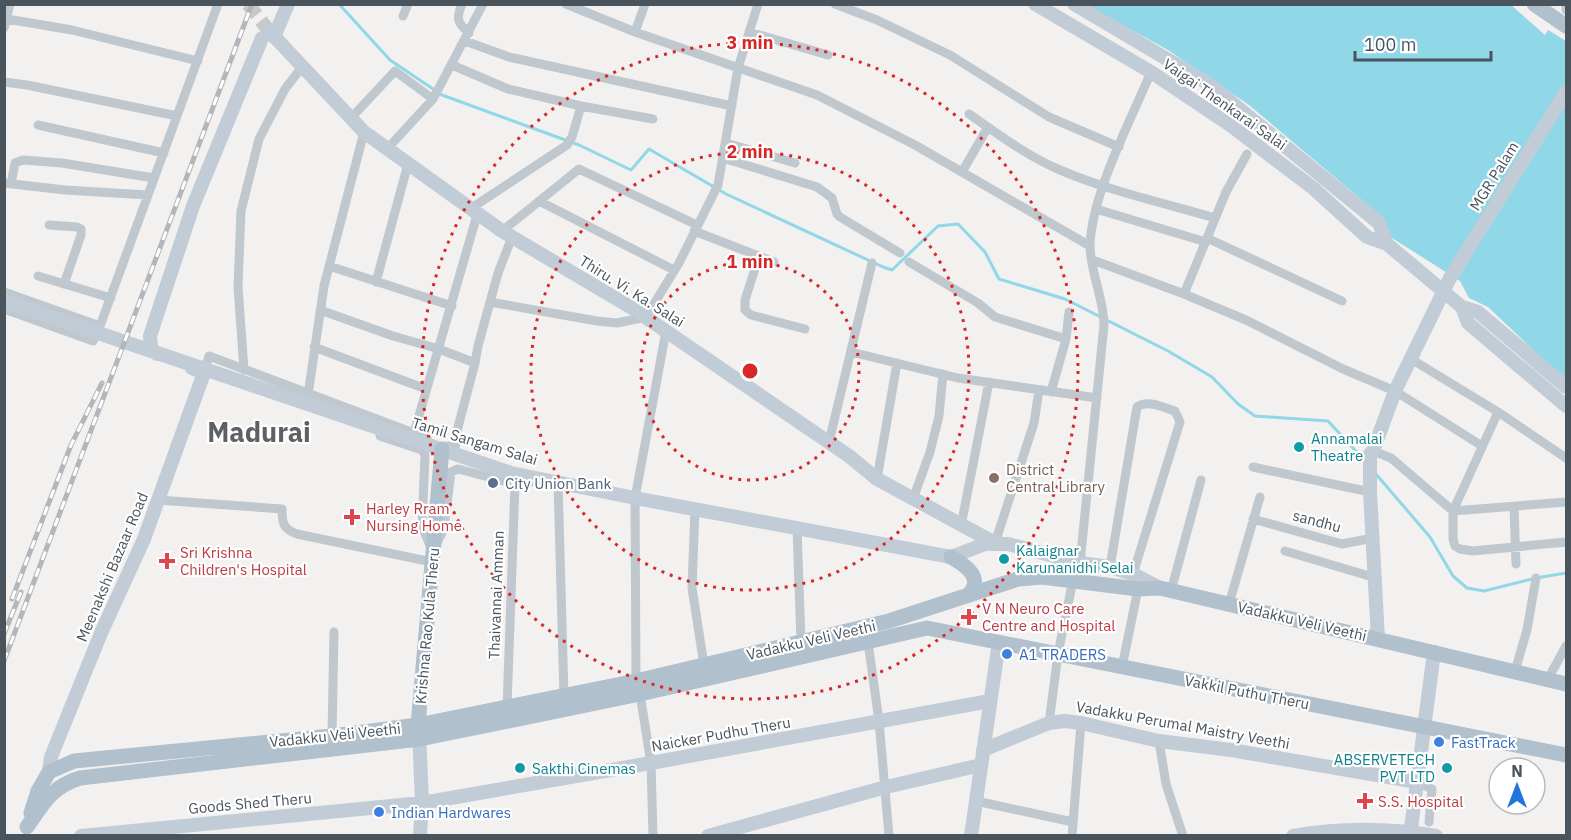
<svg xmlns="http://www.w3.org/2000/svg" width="1571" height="840" font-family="'IBM Plex Sans',sans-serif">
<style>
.water{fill:#90d7e8}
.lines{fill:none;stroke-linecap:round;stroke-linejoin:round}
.stream{stroke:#90d7e8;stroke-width:3}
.secondary-tunnel{stroke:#c8c9cb;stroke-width:14;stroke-dasharray:14 7;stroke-linecap:butt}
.street{stroke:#bfc8ce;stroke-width:9}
.secondary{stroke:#c2ccd6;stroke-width:14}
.primary{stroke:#b1c0cd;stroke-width:15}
.rail-casing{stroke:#b3b6ba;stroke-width:5}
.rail{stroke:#fff;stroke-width:3;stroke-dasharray:9;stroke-linecap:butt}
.ring{fill:none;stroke:#d62828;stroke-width:3;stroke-dasharray:3 6}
.culture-dot{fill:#0f9aa8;stroke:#fff;stroke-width:2}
.education-dot{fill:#8d6e63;stroke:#fff;stroke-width:2}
.service-dot{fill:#5c6f8a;stroke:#fff;stroke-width:2}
.health-dot{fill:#e0444e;stroke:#fff;stroke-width:2}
.shop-dot{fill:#3f7fe0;stroke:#fff;stroke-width:2}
.labels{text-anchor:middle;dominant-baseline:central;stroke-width:4.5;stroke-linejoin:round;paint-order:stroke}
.street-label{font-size:15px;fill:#49545d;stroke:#fff}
.culture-label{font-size:15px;fill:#0d838f;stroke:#fff;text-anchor:start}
.education-label{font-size:15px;fill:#785e54;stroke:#fff;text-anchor:start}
.service-label{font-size:15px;fill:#4e5e75;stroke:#fff;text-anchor:start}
.health-label{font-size:15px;fill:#be3a42;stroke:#fff;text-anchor:start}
.shop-label{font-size:15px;fill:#366cbe;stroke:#fff;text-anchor:start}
.town-label{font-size:27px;font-weight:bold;fill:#5d6165;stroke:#fff}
.centre{fill:#d62828;stroke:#fff;stroke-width:3}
.ring-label{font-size:18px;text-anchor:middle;font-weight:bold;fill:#d62828;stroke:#fff;stroke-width:4.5;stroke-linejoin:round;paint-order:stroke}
</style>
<rect width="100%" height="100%" fill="#f3f0f0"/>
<path class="water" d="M1086,5h425l34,30 3,-5 18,11v340l-78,-74 -19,-9 -9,-17 -68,-43 -11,-22 -132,-111 -81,-55z"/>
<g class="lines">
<path class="stream" d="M339,4l51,56 52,35 137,50 52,25 18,-21 77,45 157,73 9,3 46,-44 20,-2 27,28 14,27 66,20 103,52 44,26 26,27 17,12 73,5 37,40
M1375,473l55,64 23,39 14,12 17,3 52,-13 30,-5"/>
<path class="secondary-tunnel" d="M248,4l22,28"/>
<path class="street" d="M462,4c-6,14 -5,19 7,29
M566,4l69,28 182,63 98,50 175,101
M835,4l42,16 73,35 99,62 70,30
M1566,4v6
M403,16l5,-12
M7,19l65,11 126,31
M4,28l6,-24
M635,32l10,-28
M749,32l79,23
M465,41l44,16 223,49
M452,65l56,24 73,17 72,13
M4,82l23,3 150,31
M969,114c29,20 58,42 91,56 49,21 104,33 155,48
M351,118l44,-47 38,28
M38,125l126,28
M726,143l69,20
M387,149l46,-50 50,-95
M723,158l94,29 15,11 5,16 3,3 60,36
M962,172l26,-45
M4,183l61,7 83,5
M11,184l4,-21 8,-3 39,3 92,15
M539,201l135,69
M470,209l97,-64 5,-8 9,-31
M1096,209l110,33
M49,225l28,2 4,2v6l-17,49
M502,231l77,-62 118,56
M694,231l80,31
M1207,238l135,63
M759,256l-14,44v10l6,5 54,14
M1093,260l91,34 62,26 97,49 52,22 87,55
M909,262l69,41 17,14 71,22
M329,266l123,40
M38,276l73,22
M376,282l32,-118
M4,292l96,34
M1184,294l42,-102 21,-38
M490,302l107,19 20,2 29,-6 33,-54 39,-78 20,-117 20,-64
M4,309l89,32 7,-15 118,-322
M320,310l73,26 46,13 36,14
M314,347l112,42
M851,352l107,26 139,20
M1411,359l87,53 68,46
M244,370l-6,-83 3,-76 18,-72 26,-50 17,-22
M204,372l5,-16 218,82
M1051,392l15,-53 3,-27
M308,395l16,-109 40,-154
M1498,412l-45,99v28l2,7 5,3 13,2 93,-9
M414,433l63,-218
M380,436l42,14 3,5 -3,71 9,22
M829,442l43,-179
M448,446l7,3 3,-22 17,-64 3,-17 20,-73 14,-36
M1373,451l18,7 62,53 113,-9
M1253,467l117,25
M877,479l20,-116
M558,482l6,214
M913,499l17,-47 9,-36 4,-42
M158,500l124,9c0,14 1,20 15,25l135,28
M1514,506l2,58
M695,508l-3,80 12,77
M1253,519l89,25 31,-6
M961,526l28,-144
M797,528l4,114
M438,541l6,-13 7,-56 7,-3 57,15 22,-3
M995,543l39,-120 5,-33
M1285,551l91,27
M1080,563l24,-238c0,-26 -15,-57 -14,-81 3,-53 40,-122 61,-172
M1110,567l27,-160c11,-8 27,1 38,4l5,11 -47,152
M1171,591l30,-111
M1229,604l31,-107
M868,642l11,79 10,115
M1122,667l16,-78
M1515,671l12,-41 9,-52
M1548,679l18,-33
M636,681l-1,-183 31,-167
M640,694l11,69 2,73
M507,707l8,-223
M1049,723l9,-69 15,-74
M332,736l2,-104
M1159,741l7,43 17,52
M1417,782l15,7 -3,33
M976,801l97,21
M1072,836l9,-113"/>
<path class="secondary" d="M1035,4l116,68 79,53 83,63 54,49 20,7 75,63 16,5 88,75
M1074,4l135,80 170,139 8,21
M270,32l94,100 138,99 130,77 217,148 28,23 118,64
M274,37l14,-33
M4,301l507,172 124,25 316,59 34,-13h23l72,19 30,4 23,7 27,14
M1462,307l6,16 98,83
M157,354l-6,-6 -1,-12 43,-130 69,-168
M1378,639l-8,-147v-38l3,-3 22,-60 55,-113 116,-186
M419,730l3,73 -2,33
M983,750l66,-27 16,-2 16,2 78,18 72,9 186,32
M49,772l2,-15 50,-124 43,-94 60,-166 -12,-5
M81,836l341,-33 229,-40 339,-62
M708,836l178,-49 95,-22
M971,836l28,-194
M1293,836c46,-8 96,-8 143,0
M1410,836l24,-184"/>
<path class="primary" d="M1534,4l32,22
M951,557c14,8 34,21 17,38
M418,725l24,-276
M49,772l25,-11 258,-25 86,-11 218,-44 253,-60 129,-42 24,-2 96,12 22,-1 406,96
M31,813l7,-22 11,-19
M27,827c16,-23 24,-40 53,-49l340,-39 220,-45 287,-66 639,127"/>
<g class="rail-casing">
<path id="rail" d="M12,599l59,-154 31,-62
M4,634l17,-42
M4,661l248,-657"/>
</g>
<use href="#rail" class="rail"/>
</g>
<g class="ring">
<circle cx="750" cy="371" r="109"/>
<circle cx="750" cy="371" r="219"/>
<circle cx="750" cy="371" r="328"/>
</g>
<g class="culture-dot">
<circle cx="1299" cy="447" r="6"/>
<circle cx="1004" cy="559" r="6"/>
<circle cx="520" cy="768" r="6"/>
<circle cx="1447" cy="768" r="6"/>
</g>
<circle class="education-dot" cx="994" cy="478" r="6"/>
<circle class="service-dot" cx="493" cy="483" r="6"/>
<g class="health-dot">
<path d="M349 508h6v6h6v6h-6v6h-6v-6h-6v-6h6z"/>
<path d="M164 552h6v6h6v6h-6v6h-6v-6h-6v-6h6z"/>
<path d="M966 608h6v6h6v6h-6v6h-6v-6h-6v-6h6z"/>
<path d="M1362 792h6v6h6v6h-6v6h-6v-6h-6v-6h6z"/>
</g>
<g class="shop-dot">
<circle cx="1007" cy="654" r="6"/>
<circle cx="1439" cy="742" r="6"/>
<circle cx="379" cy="812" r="6"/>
</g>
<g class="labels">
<g class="street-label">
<text transform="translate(1225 104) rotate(35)">Vaigai Thenkarai Salai</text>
<text transform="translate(1494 176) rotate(-58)">MGR Palam</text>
<text transform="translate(632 291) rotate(32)">Thiru. Vi. Ka. Salai</text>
<text transform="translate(475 441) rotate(17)">Tamil Sangam Salai</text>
<text transform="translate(1317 521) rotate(15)">sandhu</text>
<text transform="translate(112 567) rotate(-67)">Meenakshi Bazaar Road</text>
<text transform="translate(496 595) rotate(-88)">Thaivannai Amman</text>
<text transform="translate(1302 621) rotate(13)">Vadakku Veli Veethi</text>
<text transform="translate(427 626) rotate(-85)">Krishna Rao Kula Theru</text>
<text transform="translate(811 640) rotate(-13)">Vadakku Veli Veethi</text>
<text transform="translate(1247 692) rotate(11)">Vakkil Puthu Theru</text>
<text transform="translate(1183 725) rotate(10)">Vadakku Perumal Maistry Veethi</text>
<text transform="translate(721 734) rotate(-10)">Naicker Pudhu Theru</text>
<text transform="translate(335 735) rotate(-6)">Vadakku Veli Veethi</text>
<text transform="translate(250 803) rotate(-5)">Goods Shed Theru</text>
</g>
<g class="culture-label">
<text x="1311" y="438">Annamalai<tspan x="1311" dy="17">Theatre</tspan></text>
<text x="1016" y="550">Kalaignar<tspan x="1016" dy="17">Karunanidhi Selai</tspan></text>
<text x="1435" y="759" text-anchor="end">ABSERVETECH<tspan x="1435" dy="17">PVT LTD</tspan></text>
<text x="532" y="768">Sakthi Cinemas</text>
</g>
<g class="education-label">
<text x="1006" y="469">District<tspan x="1006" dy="17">Central Library</tspan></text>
</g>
<g class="service-label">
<text x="505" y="483">City Union Bank</text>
</g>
<g class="health-label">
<text x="366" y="508">Harley Rram<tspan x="366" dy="17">Nursing Home</tspan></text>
<text x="180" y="552">Sri Krishna<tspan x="180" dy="17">Children's Hospital</tspan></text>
<text x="982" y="608">V N Neuro Care<tspan x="982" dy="17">Centre and Hospital</tspan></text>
<text x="1378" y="801">S.S. Hospital</text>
</g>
<g class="shop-label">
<text x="1019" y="654">A1 TRADERS</text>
<text x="1451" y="742">FastTrack</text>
<text x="391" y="812">Indian Hardwares</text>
</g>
<g class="town-label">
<text x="259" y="431">Madurai</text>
</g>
</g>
<circle cx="750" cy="371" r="9" class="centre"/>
<g class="ring-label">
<text x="750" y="49">3 min</text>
<text x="750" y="158">2 min</text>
<text x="750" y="268">1 min</text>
</g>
<rect width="1571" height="840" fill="none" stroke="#49545d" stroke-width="12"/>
<g transform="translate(1517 786)"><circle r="28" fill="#ffffff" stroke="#b6bbbe" stroke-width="1.5"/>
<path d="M0-4.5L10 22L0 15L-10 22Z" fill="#2175dc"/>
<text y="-9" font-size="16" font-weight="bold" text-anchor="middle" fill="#49545d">N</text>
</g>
<path d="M1355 51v9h136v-9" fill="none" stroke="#49545d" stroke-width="3"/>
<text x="1364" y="51" font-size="18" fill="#49545d" stroke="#ffffff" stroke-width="4.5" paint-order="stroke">100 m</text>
</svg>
